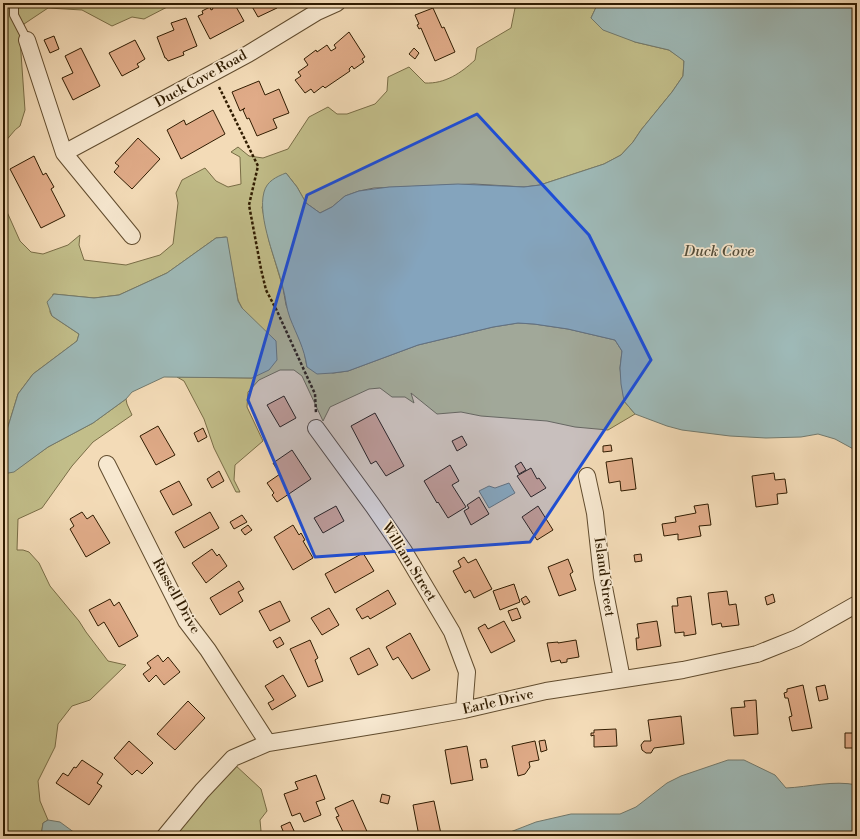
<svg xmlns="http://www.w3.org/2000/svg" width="860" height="839" font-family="'Libre Bodoni',serif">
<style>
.green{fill:#c2be8a;stroke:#796d46}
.water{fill:#9eb9b7;stroke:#727a6e}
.building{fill:#e0ab88;stroke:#301c01}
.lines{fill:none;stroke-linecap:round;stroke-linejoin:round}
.service-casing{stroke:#614c2e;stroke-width:10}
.minor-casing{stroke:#614c2e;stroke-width:18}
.path{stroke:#301c01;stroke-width:2.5;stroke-dasharray:3 2;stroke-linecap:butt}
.service{stroke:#f7e8d0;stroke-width:8}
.minor{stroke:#f7e8d0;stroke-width:16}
.marked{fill:#1d4ed8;fill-opacity:0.2;stroke:#1d4ed8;stroke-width:3;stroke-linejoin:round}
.labels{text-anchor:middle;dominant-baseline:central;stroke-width:3.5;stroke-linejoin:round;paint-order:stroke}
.street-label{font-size:14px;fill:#301c01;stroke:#f7e8d0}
.water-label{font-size:15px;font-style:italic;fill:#514b38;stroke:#f7e8d0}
</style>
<rect width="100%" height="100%" fill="#f3dbb7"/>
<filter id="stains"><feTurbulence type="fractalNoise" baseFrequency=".005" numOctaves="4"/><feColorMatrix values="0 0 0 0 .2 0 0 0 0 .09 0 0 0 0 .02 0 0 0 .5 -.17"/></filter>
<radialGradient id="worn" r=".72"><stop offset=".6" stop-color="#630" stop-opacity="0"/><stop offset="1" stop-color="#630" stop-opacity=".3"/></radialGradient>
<path class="green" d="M3,3h169l-1,2 -27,14 -12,-2 -20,9 -30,-16 -34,-2 -24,16 -4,15 5,71 -5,16c-7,4 -10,12 -17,17z
M521,3h77l-7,15 44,24 34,8 15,10 -1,16 -11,16 -31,38 -8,12 -12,13 -17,9 -64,21 -16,2 -50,-3 -100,4 -15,3 -14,5 -13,11 -12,6 -14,-10 -9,-16 -11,-14 -24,34 7,34 14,47 3,17 18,46 3,16 26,6 15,-2 70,-26 75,-18 25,-4 16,1 34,5 47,11 7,11 -2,17 4,33 11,13 -27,16 -33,-3 -28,-6 -66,-5 -20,-4 -24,2 -26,-21 3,10 -9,-6h-13l-12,-9 -11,1 -39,18 -7,14 -21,-45 -8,-6h-14l-21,10 -11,12 -1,15 16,34 -28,24 -1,15 6,12h-4l-22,-44 -10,-29 -20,-38 -7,-4 75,1 -10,-70 -4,-8 -12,-63 -10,1 -49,35 -48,22 -25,3 -41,-4 -3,18 2,4 27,18 -2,7 -44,33 -15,20 -15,49v-240l17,38 11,11 12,2 25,-9 12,-10 -1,10 5,15 42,5 34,-10 13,-11 5,-41 -2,-10 6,-13 23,-12 11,13 12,6 13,-3 -1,-27 -9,-5 7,-5 11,9 14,2 25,-9 21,-32 19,-10 9,7h10l28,-10 12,-13 1,-14 21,-10 16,16c20,1 36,-10 50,-23l2,-12 34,-20 4,-20z
M126,399l1,5 5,11 -39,27 -21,24 -30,42 -24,11 -1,31h6l6,2 10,11 11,23 29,35 7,11 22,29 18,4 -36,35 -18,6 -14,18 -3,23 -17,34 2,20 8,19 -5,3 -2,13h-38v-362l11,-3 34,-24 45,-24z
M234,764l27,25 6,22 -7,9 1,11 3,5h-100z"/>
<path class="water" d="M598,3h259v448l-22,-12 -17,-5 -17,3 -35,1 -36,-2 -48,-6 -15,-4 -32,-12 -11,-13 -3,-17 -1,-16 2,-17 -7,-11 -47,-11 -34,-5 -16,-1 -25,4 -75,18 -70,26 -15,2 -16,1 -10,-7c-3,-20 -10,-31 -17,-49 -4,-10 -4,-20 -7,-30 -6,-26 -26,-70 -19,-96 3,-11 12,-15 22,-19l11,14 9,16 14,10 12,-6 13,-11 14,-5 30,-4 69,-3 66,3 16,-2 64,-21 17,-9 12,-13 8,-12 31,-38 11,-16 1,-15 -15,-11 -34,-8 -32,-12 -12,-12z
M227,237l11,64 4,7 34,33 1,19 -8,10 -17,8 -88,-1 -32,15 -6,7 -33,24 -45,24 -34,25 -11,2v-31l15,-49 15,-20 44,-33 2,-7 -27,-18 -5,-14 7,-8 40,4 25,-3 48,-22 49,-35z
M509,483l6,10 -26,15 -10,-17 10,-5 6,2z
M728,760h16l31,15 11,13c23,-1 47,-8 71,-3v51h-357l36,-14 35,-8h49l16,-7 31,-24 14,-7z
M48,820l12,2 19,14h-38l2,-13z"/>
<path class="building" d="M210,3h24l10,18 -34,18 -12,-23 5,-2 -1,-3 8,-4 1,3 2,-1z
M250,3h33l-7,4 1,1 -19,9z
M433,8l9,20 2,-1 11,25 -20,9 -14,-33 -2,1 -2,-4 2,-1 -4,-9z
M186,18l11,28 -14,6 1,3 -16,6 -2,-3h-1l-8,-21 17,-7 -3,-7z
M349,32l16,25 -3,2 2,3 -10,7 -2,-3 -3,3 1,2 -25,17 -2,-2 -9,7 -3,-4 -6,4 -10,-13 6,-4 -3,-4 10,-7 -4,-6 12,-9 1,2 10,-7 4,6 5,-3 -2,-3z
M54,36l5,13 -9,4 -6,-13z
M135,40l10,19 -8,5 2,3 -17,9 -13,-23z
M81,48l19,38 -27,14 -11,-22 11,-5 -8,-17z
M414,48l5,5 -4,6 -6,-5z
M259,81l6,14 14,-6 10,24 -16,6 4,9 -20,8 -8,-18 -2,1 -4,-9 2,-2 -5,3 -8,-19z
M213,110l12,24 -44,25 -14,-29 17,-10 2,5z
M138,138l22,21 -28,30 -18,-17 5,-6 -4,-3z
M34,156l9,19 3,-2 8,14 -3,2 14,27 -24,12 -31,-59z
M284,396l12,22 -16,9 -13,-22z
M375,413l29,53 -18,10 -10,-15 -5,3 -20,-38z
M158,426l17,29 -19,10 -16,-29z
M203,428l4,9 -9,5 -4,-9z
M462,436l5,9 -10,6 -5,-10z
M611,445l1,6 -9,1v-6z
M292,450l19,29 -34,23 -5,-7 2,-2 -7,-10 13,-9 -7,-11z
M632,458l4,31 -15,2 -1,-10 -11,2 -3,-21z
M521,462l5,8 -7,4 -4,-8z
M450,465l9,16 -7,4 14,22 -18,11 -10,-16 -1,1 -13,-22z
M531,468l6,11 2,-1 7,10 -15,9 -14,-21z
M219,471l5,10 -12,7 -5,-9z
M774,473l1,7 10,-1 2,14 -10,1 1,10 -22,3 -4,-31z
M179,481l13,24 -19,10 -13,-24z
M479,497l10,17 -18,11 -7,-14 5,-3 -2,-3z
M708,504l3,21 -12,1 2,10 -23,4v-6l-14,2 -2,-12 14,-2 -1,-5 21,-4 -2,-7z
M336,506l8,15 -21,12 -9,-15z
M538,506l15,24 -16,10 -15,-23z
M82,512l5,7 6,-4 17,28 -24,14 -16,-28 4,-3 -4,-7z
M210,512l9,16 -35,20 -9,-16z
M242,515l5,7 -13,7 -4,-7z
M248,525l4,5 -7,5 -4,-5z
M293,525l6,10 2,-2 4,7 -2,1 10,17 -20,12 -19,-33z
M212,549l5,7 2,-2 8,12 -21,17 -14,-20z
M363,553l11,18 -39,22 -10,-19z
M641,554l1,7 -7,1 -1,-7z
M464,557l4,6 8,-4 16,30 -18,9 -4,-8 -5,3 -12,-22 8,-4 -3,-6z
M568,559l5,13 -3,2 6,16 -17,6 -11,-29z
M239,581l5,8 -6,3 5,9 -23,14 -10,-17z
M514,584l6,18 -20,8 -7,-19z
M388,590l8,14 -26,15 -2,-3 -6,3 -6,-10z
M727,591l2,14 7,-1 3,21 -17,2 -1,-4 -9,2 -4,-32z
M773,594l2,8 -8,3 -2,-8z
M526,596l4,6 -6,3 -3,-6z
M691,596l5,38 -12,2v-4l-9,1 -3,-27h6l-1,-8z
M110,599l4,7 5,-4 19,34 -19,11 -15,-25 -6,4 -9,-16z
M280,601l10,20 -20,10 -11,-20z
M329,608l10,17 -17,10 -11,-17z
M517,608l4,10 -9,3 -4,-10z
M504,621l11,20 -24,12 -13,-25 7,-4 3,5z
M657,621l4,25 -24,4 -1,-12h3l-2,-14z
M410,633l20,37 -18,9 -14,-22 -5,3 -7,-13z
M280,637l4,7 -7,4 -4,-7z
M310,640l8,18 -3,2 8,21 -15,6 -18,-38z
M576,640l3,17 -12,2v3l-6,1 -1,-3 -9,2 -4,-19 11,-1v1z
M369,648l9,17 -20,10 -8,-17z
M158,655l5,7 5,-5 12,15 -16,13 -8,-10 -7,7 -6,-8 8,-6 -4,-5z
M283,675l13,21 -24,14 -4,-7 6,-3 -9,-14z
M803,685l9,43 -20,3 -3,-14 3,-1 -4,-18h-3l-1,-5 3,-1v-3z
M825,685l3,14 -9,2 -3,-14z
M756,700l2,34 -24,2 -3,-28 14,-1 -1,-6z
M188,701l17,17 -30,32 -18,-16z
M681,716l3,28 -30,4 -3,5h-5l-4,-3 -1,-5 3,-4h7l-3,-21z
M616,729l1,17 -23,1v-12l-3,1v-3h3v-3z
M845,733h12v18h-4v-3h-8z
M545,740l2,10 -6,2 -2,-11z
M129,741l24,22 -11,11 -5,-4 -5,5 -18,-17z
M535,741l4,19 -10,2 1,5 -5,7 -7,2 -6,-30z
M467,746l6,34 -22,4 -6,-34z
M486,759l2,8 -7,1 -1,-8z
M82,760l21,14 -6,9 5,3 -13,19 -33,-22 7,-10 5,3 6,-9 2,1z
M316,775l9,24 -9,3 5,13 -17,7 -4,-9 -8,3 -8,-22 14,-5 -3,-7z
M382,794l8,2 -2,8 -8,-2z
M353,800l16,36h-24l-9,-19 3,-1 -4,-8z
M434,801l7,33 -10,2h-12l-6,-31z
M290,822l5,11 -10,3 -4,-10z"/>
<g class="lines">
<g class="service-casing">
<path id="service" d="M14,3v12l13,25"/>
</g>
<g class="minor-casing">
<path id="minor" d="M27,40l37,113 68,83
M64,153l184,-99 69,-42 20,-9
M316,428l57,78 31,45 48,81 15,40 -3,38
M107,464l79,157 22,29 60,93
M587,476l8,37 7,64 20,102
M165,836l37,-45 31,-33 35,-15 128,-21 68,-12 82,-19 137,-21 74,-16 40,-16 60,-34"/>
</g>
<path class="path" d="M219,87l39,79 -9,39 12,64 5,21 11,21 38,83 1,19"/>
<use href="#service" class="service"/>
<use href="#minor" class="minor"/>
</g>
<path class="marked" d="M477,114l112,121 62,125 -121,182 -215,15 -67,-157 59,-205z"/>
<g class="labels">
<g class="street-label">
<text transform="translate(201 79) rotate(-29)">Duck Cove Road</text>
<text transform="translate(409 562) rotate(58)">William Street</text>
<text transform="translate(604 577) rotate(82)">Island Street</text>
<text transform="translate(176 596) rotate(61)">Russell Drive</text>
<text transform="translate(498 702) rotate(-13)">Earle Drive</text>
</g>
<g class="water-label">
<text x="719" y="251">Duck Cove</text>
</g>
</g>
<rect width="860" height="839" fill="none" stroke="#f3dbb7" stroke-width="16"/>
<rect x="4" y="4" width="852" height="831" fill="none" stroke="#301c01" stroke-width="2"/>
<rect x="8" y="8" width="844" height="823" fill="none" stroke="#301c01"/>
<rect width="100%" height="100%" filter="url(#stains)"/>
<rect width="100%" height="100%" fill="url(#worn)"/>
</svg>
